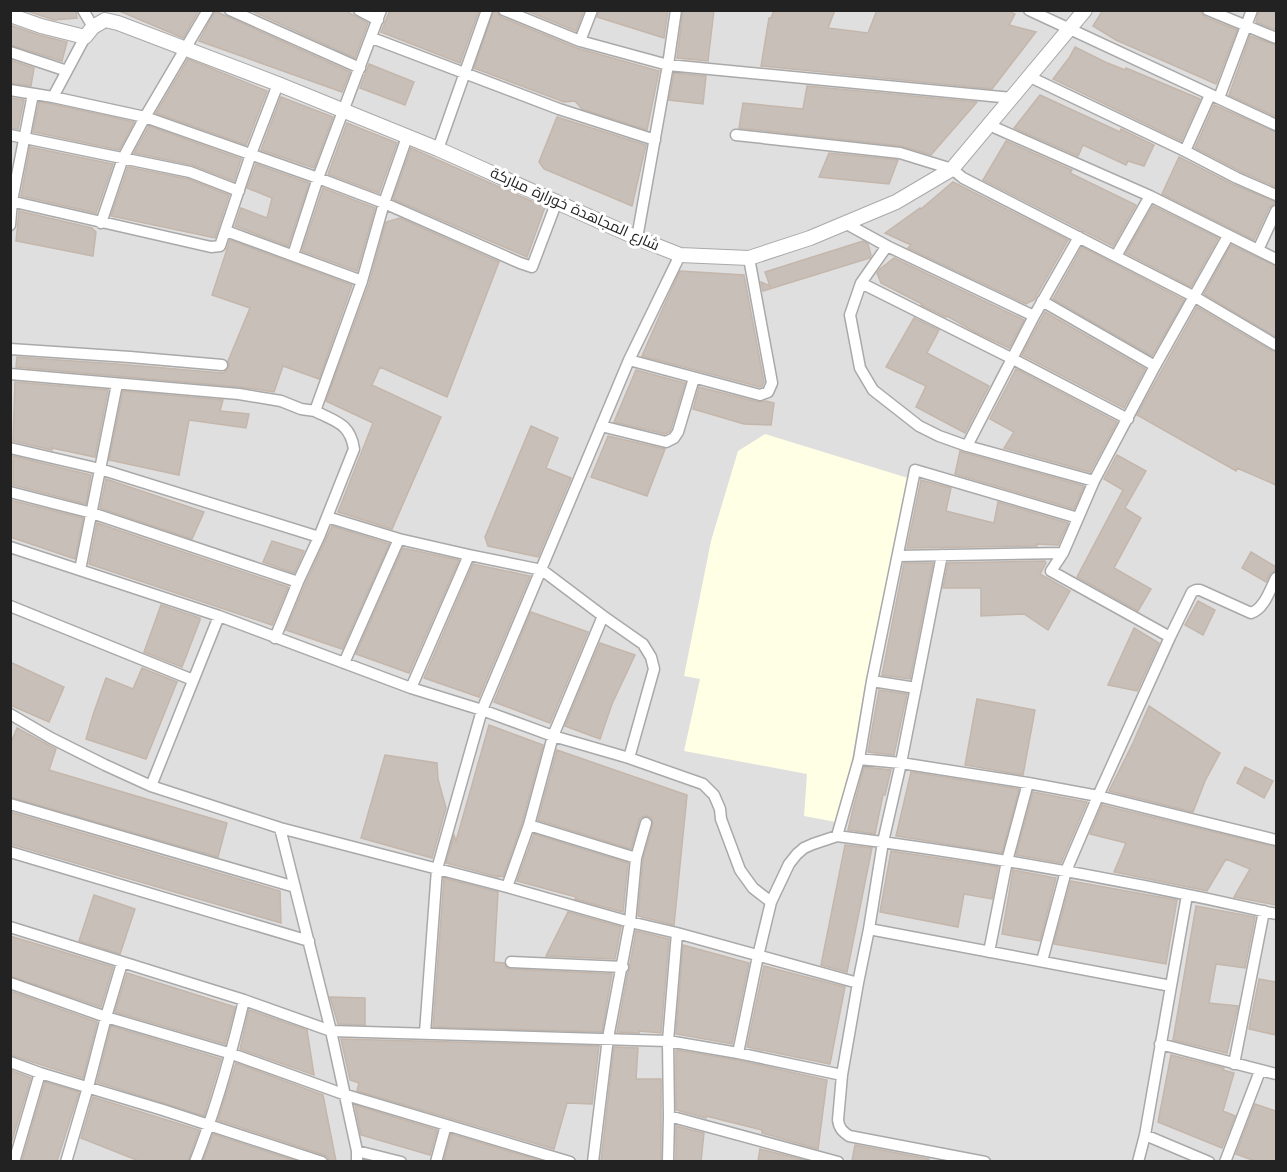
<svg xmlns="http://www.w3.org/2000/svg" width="1287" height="1172" font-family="'Work Sans',Cairo,sans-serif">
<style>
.residential{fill:#e0dfdf}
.education{fill:#ffffe5}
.building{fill:#c7bfb8;stroke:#c4b6ab;stroke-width:1.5}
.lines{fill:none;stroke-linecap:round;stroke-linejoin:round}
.minor-casing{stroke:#a9a9a9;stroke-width:13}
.tertiary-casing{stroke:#a9a9a9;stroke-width:16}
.minor{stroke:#fff;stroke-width:10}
.tertiary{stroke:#fff;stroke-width:14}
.labels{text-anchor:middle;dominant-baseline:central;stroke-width:6;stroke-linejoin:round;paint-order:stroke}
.street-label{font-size:15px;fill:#222;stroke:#fff}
</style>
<rect width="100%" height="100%" fill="#f2efe9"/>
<path class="residential" d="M11,11h1265v1150h-1265z"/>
<path class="education" d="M765,434l143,44 -42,201 -25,144 -37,-7 3,-42 -123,-23 16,-72 -16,-3 27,-135 27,-90z"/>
<path class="building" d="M24,10h52l1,8 -23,2z
M117,10h82l-16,28z
M255,10h89l24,13 -13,35 -101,-46z
M390,10h89l-19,53 -79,-31z
M494,10h3l1,4 3,3 76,31 82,23 -12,59 -65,-21 -7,-8 -11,1 -90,-34z
M525,10h59l-8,21z
M599,10h69l-4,28 -67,-21z
M683,10h31l-6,51 -31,-3z
M774,10h61l-7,18 40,5 9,-23h130l8,4 -6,11 27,7 -44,57 -231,-23 8,-48h2z
M1103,10h98l1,4 3,3 32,13 -21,54 -100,-44 -23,-14z
M1259,10h17v20l-20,-8z
M215,11l135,61 -8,20 -143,-51z
M10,25l29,10 28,7 -5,19 -52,-16z
M1250,36l26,9v72l-47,-22z
M1075,47l30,15 20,8 1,-2 74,31 -19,42 -128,-62 16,-21z
M188,59l79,32 -21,54 -90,-32z
M10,60l24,8 -3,18 -21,-3z
M369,64l45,18 -9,23 -45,-17z
M674,73l32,3 -3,28 -34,-4z
M807,86l170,16 -46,53 -30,-9 -162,-18 4,-25 60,6z
M1040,95l80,37 1,-3 33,16 -10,21 -16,-5 -2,4 -43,-20 -5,11 -64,-28z
M281,97l52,20 -19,51 -53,-18z
M10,98l14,2 -6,29 -8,-1z
M39,102l13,2 82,18 -15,28 -86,-18z
M1214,105l62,27v55l-36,-16 -45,-23z
M557,117l89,28 -14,61 -88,-37 -5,-7z
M347,123l50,20 -18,50 -51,-19z
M149,126l92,33 -7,22 -42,-16 -58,-12z
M1006,141l66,29 -2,3 66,32 -23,41 -130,-66z
M30,147l83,17 -17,49 -75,-17z
M411,148l134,59 -18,50 -134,-58z
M829,153l69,7 -9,24 -70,-7z
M1179,157l55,28 42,17 -7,6 -15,32 -92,-46z
M256,164l53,19 -21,63 -53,-20 6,-18 26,10 5,-20 -25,-10z
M128,167l60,12 41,16 -14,43 -104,-22z
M953,182l115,58 -34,60 -8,4 -118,-56 3,-3 -26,-12 35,-25 1,1z
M323,188l52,20 -18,63 -55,-20z
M1153,206l65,32 -27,49 -65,-34z
M19,211l73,17 4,4 -3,24 -77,-15z
M400,218l99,44 -52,135 -67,-30 -8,18 69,32 -49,112 -54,-17 35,-89 -47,-22 43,-117 17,-62z
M230,240l122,45 -33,94 -36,-13 -9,26 -34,-5 -224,-20 1,-10 100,7 106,9 3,-2 3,-5 -1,-5 22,-53 -38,-13z
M863,241l5,3 3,11 -1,3 -107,33 -2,-9 9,4 -5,-14z
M1231,245l45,21v71l-72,-43z
M1082,247l102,53 -32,56 -99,-57z
M894,258l130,62 -15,28 -34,-16 -28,-16 -1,1 -25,-12 1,-1 -41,-21 -4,-10 3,-4z
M680,271l64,4 20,107 -2,4 -2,1 -118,-31 21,-48z
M1197,307l75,44 4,1v133l-39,-17 -1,3 -99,-56z
M1045,312l100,57 -21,39 -102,-53z
M914,318l25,12 -12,23 62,33 -24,47 -49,-26 10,-21 -40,-19z
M1016,369l101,53 -27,50 -86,-24 10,-16 -24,-13z
M636,370l49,13 -14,46 -2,3 -4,2 -51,-12z
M15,382l93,8 -13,67 -43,-9v2l-39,-9z
M699,387l59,15 8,-1 8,2 -3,22 -27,-1 -51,-15z
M123,391l100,9 -3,11 29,3 -3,14 -57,-8 -10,55 -70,-15z
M531,426l27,12 -12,30 25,10 -33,79 -50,-11 -3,-9z
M608,436l57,13 -18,47 -56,-19z
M960,451l5,2 119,33 -10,23 -119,-35z
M1117,455l29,16 -21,37 16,10 -27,50 37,21 -13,22 -61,-34 46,-87 -19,-11z
M13,456l78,19 -5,29 -73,-19z
M106,479l98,33 -12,27 -92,-31z
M921,480l30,8 -5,23 48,12 4,-21 70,21 -10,22 -22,-1 1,2 -130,2z
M10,500l73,18 -8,41 -65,-22z
M97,523l191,64 -16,38 -183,-61z
M332,526l57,18 -47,105 -56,-19 19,-45z
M272,541l32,10 -10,22 -31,-11z
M403,548l56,12 -50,113 -53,-19z
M1251,552l25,15v4l-5,1 -5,10 -24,-14z
M1045,561l1,2 -6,11 30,17 -22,39 -24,-16 -43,2v-28h-38l5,-25z
M904,563h29l-23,116 -28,-4z
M473,564l57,12 -51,121 -55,-19z
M1198,601l17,9 -12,25 -18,-10z
M161,605l39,13v2l-18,47 -38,-15z
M531,612l57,20 -38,91 -56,-21z
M1134,628l25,15 -22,48 -29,-6z
M600,643l35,12 -23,49 -12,35 -35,-13z
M10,662l54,25 -15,35 -39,-17z
M142,668l35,14 -31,77 -60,-20 7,-24 13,-37 27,11z
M879,690l28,4 -13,61 -26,-3z
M977,699l58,11 -12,65 -58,-10z
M1149,706l71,47 -15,28 -12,31 -84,-21 24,-48z
M489,725l54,20 -21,78 -19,54 -5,-1v1l-52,-14 8,-28 2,6z
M17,728l39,21 -7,21 178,53 -9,34 -208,-60v-52z
M557,750l130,45 -13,130 -36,-9 5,-57 10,-35 -2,-7 -6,-1 -5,2 -9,31 -93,-29z
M385,755l52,8 1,16 8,29 -14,50 -71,-20z
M864,767l27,3 -6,25h-2l-8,39 -27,-4 6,-25z
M1245,767l28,14 -9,17 -27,-15z
M911,772l108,17 -17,64 -106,-17z
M1033,792l54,10 -26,61 -45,-8z
M1102,805l174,42v58l-42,-8 16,-28 -24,-10 -19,32 -93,-19 12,-29 -36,-9z
M10,812l270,79 1,32 -271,-79z
M534,834l94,29 -5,49 -48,-13 1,-2 -59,-16z
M845,845l27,3 -25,124 -26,-7z
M891,851l107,16 -6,32 -28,-5 -6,33 -78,-15z
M1013,870l43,8 -16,63 -38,-7z
M444,878l54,14 -4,70 10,1 3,5 4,1 101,5 -10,58 -169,-5z
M1071,881l106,19 -11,64 -112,-20z
M94,895l41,14 -15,45 -41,-13z
M1196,906l59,11 -10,51 -29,-4 -7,39 29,3 -11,47 -54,-13z
M568,912l53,15 -6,32 -69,-3z
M636,931l33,8 -8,94 -22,-2v2l-22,-1 11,-60 2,-4v-4z
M10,936l103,31 -12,40 -91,-31z
M683,945l66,18 -17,81 -56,-10z
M764,966l81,21 -15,77 -83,-17z
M127,973l108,34 -10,37 -110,-32z
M1259,979l17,3v53l-27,-6z
M10,991l87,31 -14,56 -73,-23z
M330,997l35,1v27l-27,-1z
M249,1010l58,20 7,45 -74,-26z
M111,1026l110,33 -17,57 -107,-34z
M341,1039l258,7 -7,58 -25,-1 -13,46 -197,-58 2,-8 -9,-3z
M614,1047l24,1 -2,31h25v82h-60z
M676,1050l61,10 90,20 -9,69 -56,-16v-3l-56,-14v2l-30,-8z
M1171,1055l53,13 -1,2 11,3 -11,38 12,5 -13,32 -64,-26z
M236,1063l87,32 13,66h-7l-1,-4 -4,-2 -106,-35z
M10,1070l21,8 -21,69z
M45,1082l34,10 -22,69h-35z
M93,1097l106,33 -11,31h-49l-58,-23z
M1255,1104l21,7v50h-21l-19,-7z
M355,1105l82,25 -7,25 -69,-20z
M676,1126l28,7 -3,28h-25z
M213,1134l83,27h-93z
M451,1134l91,27h-92l-6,-1z
M855,1145l74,14v2h-77z
M760,1149l48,12h-50z"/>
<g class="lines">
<g class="minor-casing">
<path id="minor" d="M83,10l10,17
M230,10l130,58
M359,10l19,10
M504,10l76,31 88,24 344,33
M1029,10l247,115
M1208,10l68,28
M372,38l187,71 96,31
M580,41l12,-31
M10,52l57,19
M1030,77l155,74 52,27 39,17
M10,90l43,7 92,20 173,61 66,25 136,60 12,4 25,-66
M53,97l32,-60
M1219,98l33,-88
M989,125l161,71 126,63
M10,135l180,37 49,19
M736,135l164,18 52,16 11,9 232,119 81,48
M438,149l49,-139
M1185,151l25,-56
M10,201l201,46 9,-1 31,-92 27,-70
M101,223l22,-65 22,-41 63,-107
M845,223l42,23 147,70
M10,225l2,-24 21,-107
M226,231l136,50
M637,238l31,-173 8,-55
M887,246l-26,37 150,75 117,61
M1258,250l18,-39
M293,255l25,-77 63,-168
M1116,256l34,-60
M861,283l-11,32 10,53 13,22 46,36 20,10 28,10 127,35
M1042,301l113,65
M10,349l120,8 92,8
M629,360l131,35 8,-3 4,-9 -23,-125
M10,374l229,20 42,7 20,8 14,2 47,-130 22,-78 23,-66
M315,411c21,11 35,12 39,38l-35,88
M601,426l65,16 8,-4 4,-6 16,-54
M967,446l67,-130 45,-79
M10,448l90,21 219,68 -21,45 -23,56
M10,492l82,21 206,69
M327,517l72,22
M10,547l209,69 192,72 71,22 71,26 76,22 74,26 11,11 6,14 1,10 19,51 13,18 18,14
M942,555l-41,208 -18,79 -14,87 -11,54 -16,92 -4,45c1,8 4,11 11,16l136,26
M898,556l165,-3
M80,570l37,-186
M10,606l183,74
M1170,637l-119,-66 12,-18 31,-72 61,-115 73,-130
M344,663l55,-124 70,16 73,15 61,46 40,28 8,13 3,12 -25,89
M872,681l44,7
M411,688l58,-133
M10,714l41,24 54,27 46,21 129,42 227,59 123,35 47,11 181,50
M859,759l42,4 127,20 70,13 178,44
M151,786l68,-170
M10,804l285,83
M529,825l107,33
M280,828l51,203 26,120v11
M837,836c147,19 295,45 439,78
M10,852l299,89
M507,887l22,-62 24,-89 50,-120
M10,927l234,73 87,31 337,10 70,12
M869,929l302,57 -26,149 -7,27
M989,952l18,-91 21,-78
M1042,961l24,-90 32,-75 72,-159 22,-45 4,-2h4l51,23c13,-4 19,-23 25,-35
M511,962l112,5
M10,983l96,34 126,37 114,41 224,67
M1171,986l16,-91
M425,1033l12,-164 45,-159 147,-350 51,-105
M1160,1044l116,30
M10,1062l30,11 123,37 159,52
M1234,1064l30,-153
M842,1075l-104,-22 20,-97 13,-54 18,-38 8,-10 7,-6 9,-4 24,-8 22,-77 13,-78 43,-211 163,48
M669,1116l169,46
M1145,1135l64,27
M357,1151l44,11
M14,1162l26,-89
M66,1162l22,-75 18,-70 16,-54
M195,1162c21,-53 36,-107 49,-162
M436,1162l10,-37
M593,1162l15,-124 22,-116 6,-64 10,-35
M668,1162l1,-46 -1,-75 9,-108
M1225,1162l35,-91"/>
</g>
<g class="tertiary-casing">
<path id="tertiary" d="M10,15l31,11 44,11 8,-10 12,-7 13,3 160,61 160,65 199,89 43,17 69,3 61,-20 86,-36 56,-33 133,-159"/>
</g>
<use href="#minor" class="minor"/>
<use href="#tertiary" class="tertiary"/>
</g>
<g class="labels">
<g class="street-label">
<text transform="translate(575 209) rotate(24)">شارع المجاهدة خورارة مباركة</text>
</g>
</g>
<rect width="1287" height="1172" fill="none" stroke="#222222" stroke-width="24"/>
</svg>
